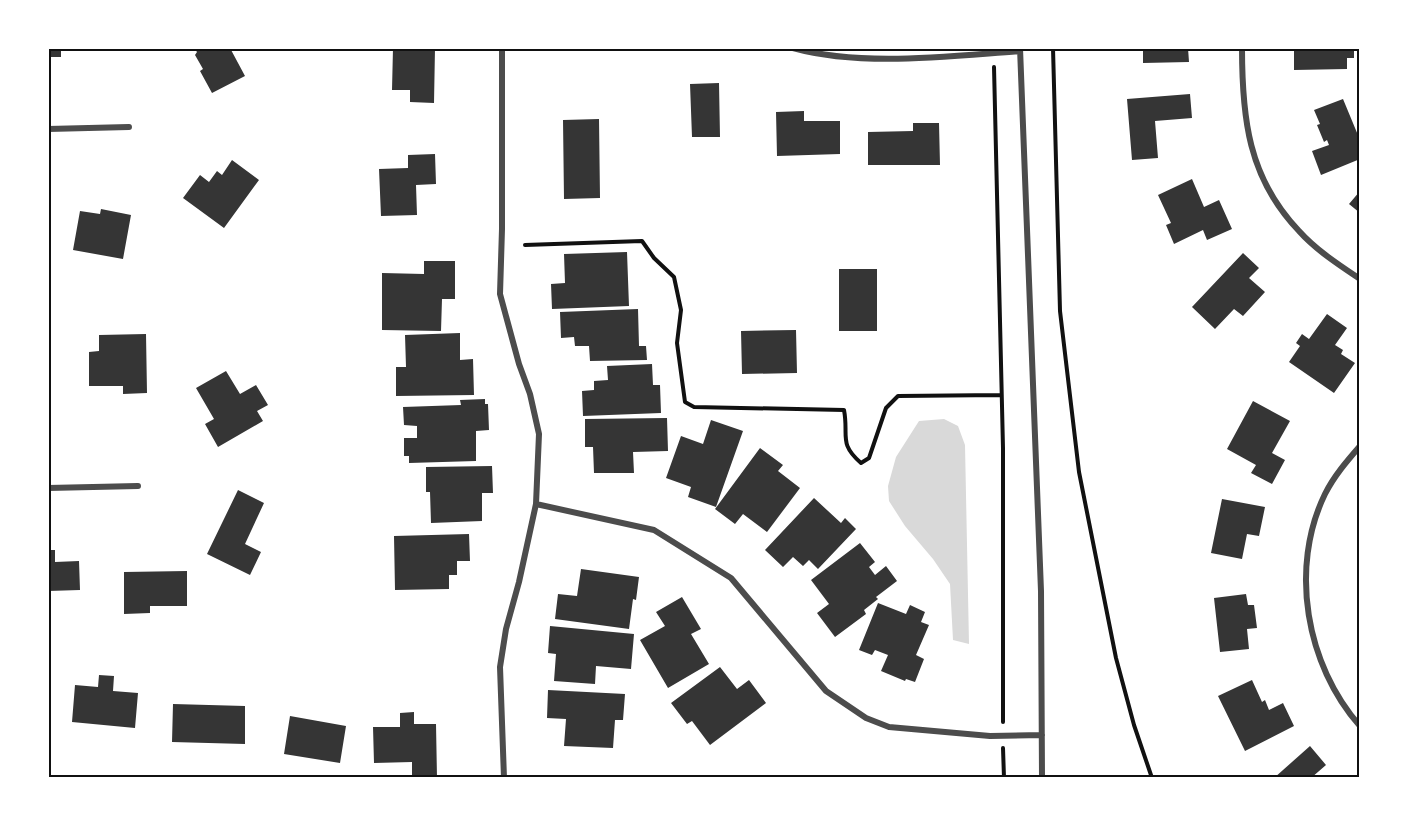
<svg xmlns="http://www.w3.org/2000/svg" width="1408" height="826" font-family="Raleway,sans-serif">
<style>
.water{fill:#d9d9d9}
.building{fill:#353535}
.lines{fill:none;stroke-linecap:round;stroke-linejoin:round}
.path{stroke:#111;stroke-width:4}
.minor{stroke:#4c4c4c;stroke-width:6}
.neatline{fill:none;stroke:#111;stroke-width:2}
</style>
<rect width="100%" height="100%" fill="#fff"/>
<path class="water" d="M944,419l14,7 7,19 4,199 -16,-4 -3,-56 -17,-25 -28,-33 -16,-25 -1,-15 8,-29 23,-36z"/>
<path class="building" d="M48,48h13v9h-13z
M194,48h36l15,28 -33,17 -12,-22 3,-2 -8,-14 2,-3z
M393,48h42l-1,55 -24,-1v-12h-18z
M1143,48h45l1,14 -46,1z
M1294,48h60v10h-7v11l-53,1z
M719,83l1,54h-28l-2,-53z
M1190,94l2,24 -37,3 3,37 -26,2 -5,-61z
M1343,99l17,41v19l-39,16 -9,-24 17,-6 -2,-5 -3,2 -7,-17 3,-1 -6,-14z
M804,111v10h36v33l-63,2 -1,-44z
M599,119l1,79 -36,1 -1,-79z
M913,123h26l1,42h-72v-33l45,-1z
M435,154l1,30 -20,1 1,30 -36,1 -2,-47 29,-1v-13z
M232,160l27,20 -35,48 -41,-30 17,-23 9,7 8,-11 5,4z
M1192,179l12,28 15,-7 13,29 -25,11 -4,-10 -29,14 -8,-19 5,-2 -13,-28z
M1360,191v22l-11,-9z
M101,209l30,6 -8,44 -50,-9 7,-39 20,3z
M627,252l2,54 -77,3 -1,-25 14,-1 -1,-29z
M1243,253l16,15 -10,10 16,14 -22,24 -9,-7 -19,20 -23,-22z
M424,261h31v38h-13l-1,32 -59,-1v-57l42,1z
M839,269h38v62h-38z
M638,309l1,37h7l1,14 -57,1 -1,-15h-14l-1,-9 -13,1 -1,-26z
M1327,314l20,14 -12,17 8,5 -2,4 14,9 -21,30 -45,-31 11,-16 -4,-3 6,-9 7,5z
M796,330l1,43 -55,1 -1,-43z
M460,333v27l13,-1 1,36 -78,1v-29h10l-1,-32z
M146,334l1,59 -24,1v-8h-34v-34l10,-1v-16z
M652,364l1,21h7l1,28 -78,3 -1,-25 12,-1v-9l14,-1 -1,-14z
M226,371l14,23 16,-9 12,20 -11,6 6,10 -45,26 -13,-23 9,-5 -18,-31z
M485,399v5h3l1,26 -13,1v30l-67,2v-7h-5v-18h13v-12l-13,-1 -1,-18 58,-2 -1,-5z
M1253,401l37,20 -18,32 13,7 -13,24 -21,-11 5,-8 -29,-16z
M667,418l1,33 -35,1 1,21h-40l-1,-26h-8v-28z
M711,420l32,11 -27,76 -28,-10 3,-10 -25,-9 15,-42 22,8z
M760,448l23,17 -5,6 22,17 -33,44 -24,-18 -8,10 -20,-15z
M492,466l1,27h-11v28l-51,2 -1,-31h-4v-25z
M238,490l26,13 -19,41 16,8 -11,23 -43,-21z
M814,498l27,25 4,-5 11,11 -38,40 -9,-9 -6,6 -10,-9 -10,10 -18,-17z
M1222,499l43,8 -6,29 -12,-2 -5,25 -31,-6z
M469,534l1,27h-13v14h-8v14l-54,1 -1,-54z
M860,543l15,19 -6,5 6,8 11,-9 11,15 -21,16 2,2 -14,11 2,4 -31,23 -18,-24 12,-9 -18,-24z
M48,550h7v12l24,-1 1,29 -32,1z
M581,569l58,8 -3,23 -3,-1 -4,30 -74,-10 3,-25 19,2z
M187,571v35h-37v7l-26,1v-42z
M1246,594l2,11h6l3,23 -10,1 2,20 -29,3 -6,-54z
M682,597l19,32 -10,5 18,30 -41,24 -28,-48 25,-14 -9,-14z
M878,603l28,11 4,-9 15,7 -4,10 8,3 -13,30 8,4 -9,23 -9,-3 -1,2 -24,-10 7,-16 -13,-5 -3,5 -13,-5z
M550,626l84,8 -3,35 -35,-3 -1,18 -41,-3 2,-27 -8,-1z
M720,667l17,22 12,-9 17,23 -56,42 -18,-24 -5,3 -16,-21z
M99,675l15,1 -1,15 25,2 -3,35 -63,-6 3,-37 23,2z
M1252,680l10,22 3,-2 4,10 14,-7 11,23 -49,25 -27,-55z
M548,690l77,4 -2,26h-8l-2,28 -49,-2 2,-27 -19,-1z
M173,704l72,2v38l-73,-2z
M414,712v12h22l1,54h-25v-16l-38,1 -1,-36h27v-14z
M290,716l56,10 -6,37 -56,-9z
M1310,746l16,19 -15,13h-37z"/>
<g class="lines">
<path class="path" d="M1053,48l7,263 19,161 37,186 18,67 18,53
M994,67l9,381v274
M525,245l117,-4 12,17 20,19 7,33 -4,33 8,59 9,5 150,3c5,26 -6,33 17,53l8,-5 17,-50 12,-12 103,-1
M1003,748l1,30"/>
<path class="minor" d="M502,48v181l-2,65 19,70 11,30 9,40 -3,70 -17,78 -13,47 -6,38 4,111
M793,48c69,19 156,8 227,3
M1020,48l21,543 1,187
M1242,48c0,69 6,130 57,183 17,19 40,34 61,48
M48,129l81,-2
M1360,446c-13,15 -26,30 -35,48 -36,74 -19,171 35,232
M48,488l90,-2
M536,504l118,26 77,48 95,113 40,27 23,9 101,9 52,-1"/>
</g>
<rect width="1408" height="826" fill="none" stroke="#ffffff" stroke-width="99"/>
<rect x="50" y="50" width="1308" height="726" class="neatline"/>
</svg>
